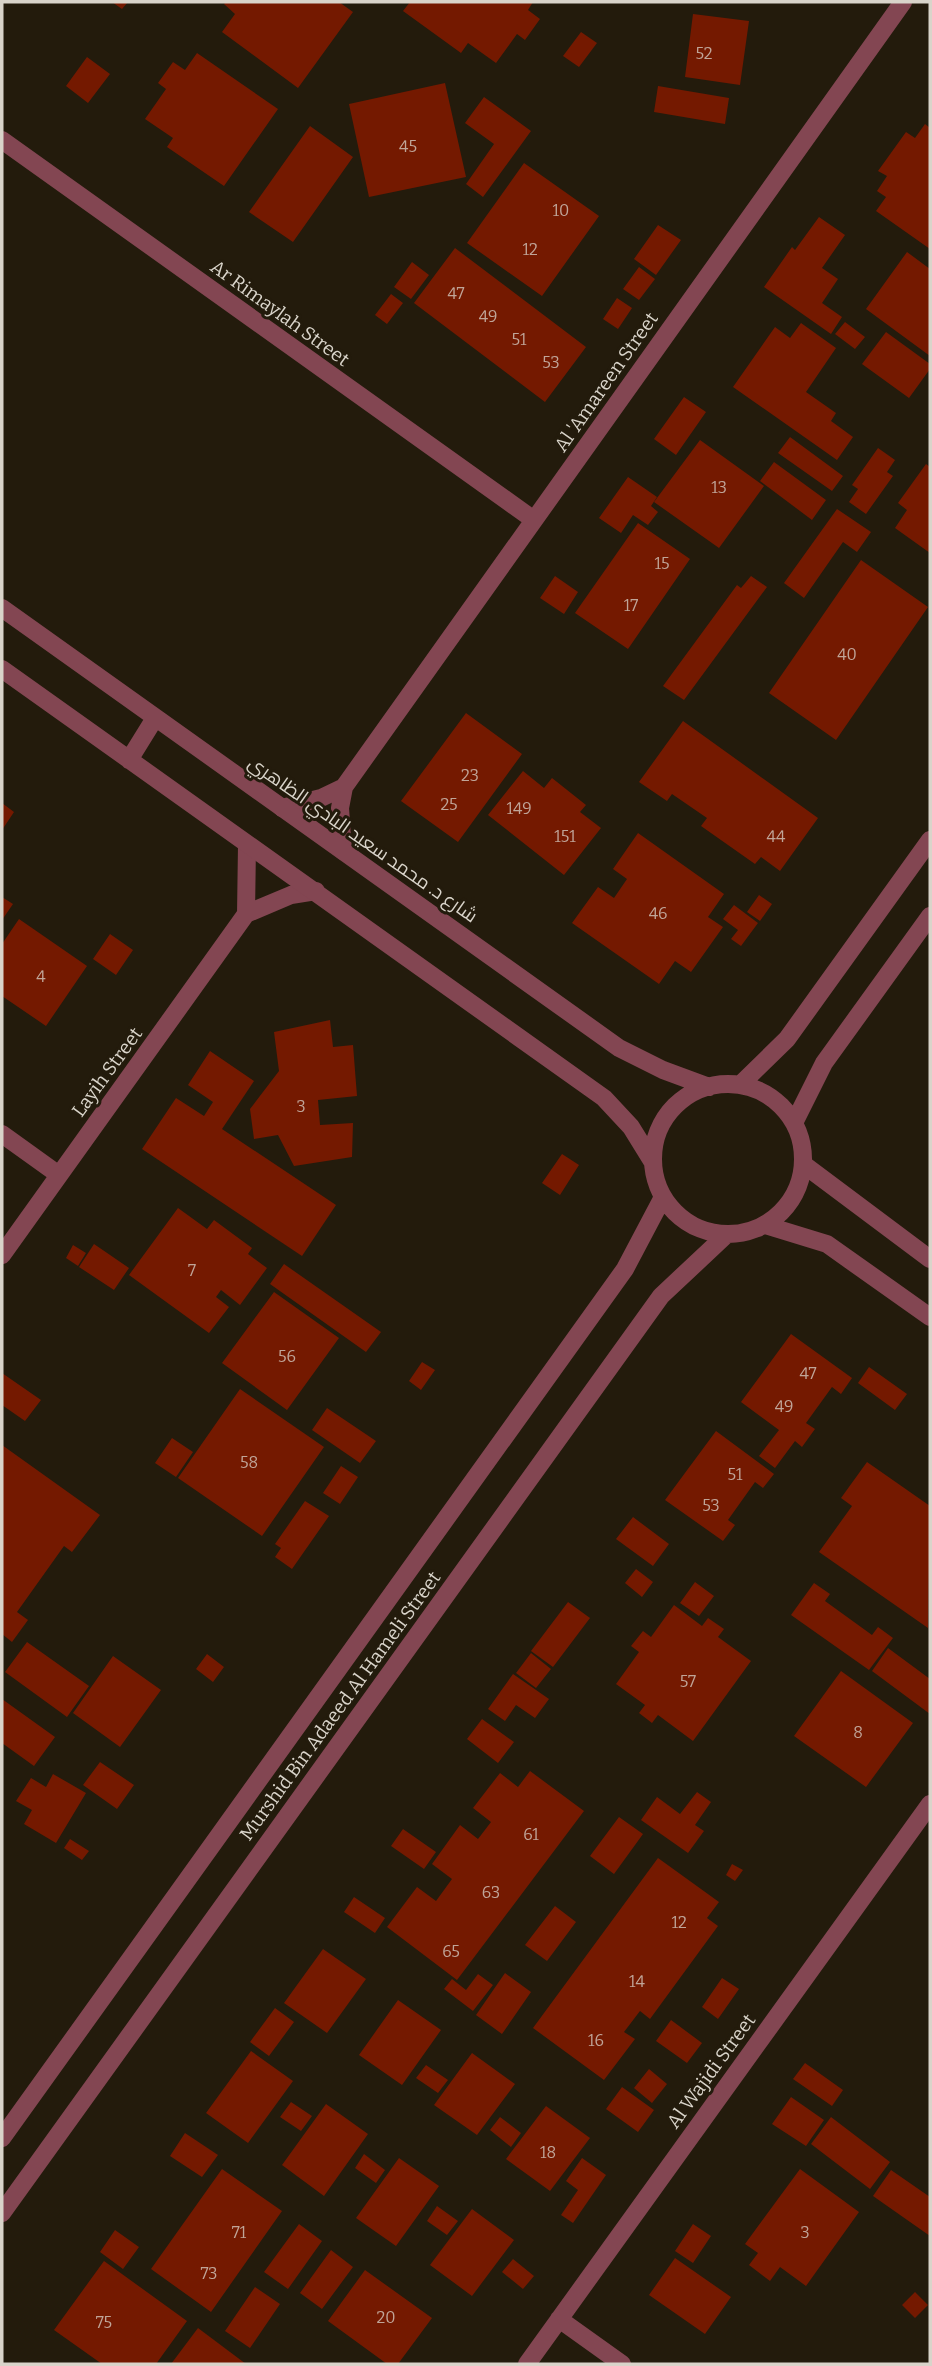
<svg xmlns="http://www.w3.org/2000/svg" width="932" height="2366" font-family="Bitter,Cairo,serif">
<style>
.building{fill:#741900}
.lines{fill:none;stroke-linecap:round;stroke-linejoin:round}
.minor{stroke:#834652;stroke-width:18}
.tertiary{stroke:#834652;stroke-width:18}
.labels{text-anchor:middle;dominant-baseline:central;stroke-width:6;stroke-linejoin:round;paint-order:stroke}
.number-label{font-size:16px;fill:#c0a598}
.street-label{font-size:19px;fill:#d9d4ca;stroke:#231b0c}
</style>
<rect width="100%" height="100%" fill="#231b0c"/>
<path class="building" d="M112,2h16l-6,7z
M226,2h113l14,10 -55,76 -76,-56 13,-18 -11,-10z
M410,2h123l-5,8 12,9 -15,21 -8,-6 -21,29 -28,-20 -7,10 -58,-42z
M693,14l56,7 -9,64 -55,-8z
M581,32l16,11 -18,24 -16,-11z
M197,53l81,56 -54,77 -57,-39 6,-9 -28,-19 21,-30 -8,-6 15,-21 12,8z
M87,57l23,17 -22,29 -22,-17z
M445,83l21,94 -97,20 -20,-93z
M658,86l71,12 -4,26 -71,-12z
M484,97l47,34 -48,66 -17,-13 28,-40 -29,-21z
M925,124l5,4v121l-54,-38 10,-14 -9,-6 10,-15 -9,-5 28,-39 9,6z
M310,126l43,31 -60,85 -44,-30z
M524,163l75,53 -57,80 -75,-53z
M819,217l26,18 -23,33 16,11 -16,24 20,14 -11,17 -67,-47 28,-40 3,3z
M658,225l23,15 -25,35 -22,-16z
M455,248l131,99 -41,55 -131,-99z
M907,252l23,17v87l-64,-47z
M412,262l17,13 -18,24 -17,-12z
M639,267l16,12 -16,21 -16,-11z
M391,294l12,9 -16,21 -12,-9z
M617,298l15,10 -14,21 -15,-10z
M845,322l20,15 -10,12 -20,-15z
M801,323l35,25 -30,44 30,21 -5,8 22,16 -16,23 -104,-73 42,-60 15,11z
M886,332l44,32v5l-21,29 -47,-34z
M684,397l22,15 -30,43 -22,-16z
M790,437l53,39 -11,15 -54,-38z
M700,440l64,46 -45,62 -65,-46z
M878,448l17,12 -8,12 6,4 -27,38 -17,-12 9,-13 -6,-4z
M774,462l52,38 -14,20 -52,-39z
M926,464l4,3v86l-35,-25 12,-18 -9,-7z
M628,477l29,20 -6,9 7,6 -10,13 -15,-10 -12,18 -22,-15z
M837,509l34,23 -14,20 -14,-10 -39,56 -20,-15z
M638,523l52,36 -62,90 -53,-36z
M861,560l67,47 -92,133 -67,-47z
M555,576l23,16 -14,22 -24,-16z
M751,576l16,11 -83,113 -21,-14 74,-101 4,3z
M466,713l56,41 -64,88 -57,-41z
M683,721l135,97 -38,53 -19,-14 -6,7 -54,-38 6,-8 -35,-24 -5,7 -28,-19z
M523,771l21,17 8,-10 34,27 -6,7 21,16 -37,47 -76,-60z
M2,803l12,9 -12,18z
M638,833l86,61 -16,23 15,10 -32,45 -16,-11 -16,23 -87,-61 26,-36 16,11 13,-19 -14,-10z
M759,895l13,9 -12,17 -13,-9z
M2,897l11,7 -11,16z
M734,905l24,18 -17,23 -10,-7 7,-9 -15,-11z
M19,919l68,47 -41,60 -44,-30v-52z
M110,934l23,16 -17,25 -23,-16z
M330,1020l3,27 20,-2 4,51 -39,4 2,25 33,-2 -1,34 -58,9 -16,-31 -24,4 -4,-30 29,-38 -5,-39z
M210,1051l44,30 -32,48 114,76 -34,51 -160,-107 34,-51 28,18 9,-14 -25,-17z
M562,1154l17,11 -19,30 -18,-12z
M178,1208l29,21 7,-9 38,28 -4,6 19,14 -27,37 -19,-15 -5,7 13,10 -20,26 -80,-58z
M94,1244l35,24 -15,22 -35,-23z
M73,1245l13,8 -8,13 -12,-8z
M284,1264l97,68 -15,20 -96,-68z
M274,1292l65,46 -52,72 -65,-47z
M791,1334l61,44 -11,16 -9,-7 -26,36 9,6 -13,18 -7,-6 -20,27 -16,-12 20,-26 -38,-28z
M422,1362l13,8 -14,20 -12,-9z
M869,1367l38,27 -12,16 -37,-27z
M2,1373l39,27 -16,21 -23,-16z
M240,1389l84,58 -62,89 -84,-58z
M327,1408l49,33 -16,22 -48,-33z
M716,1431l58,43 -11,14 -8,-6 -27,38 7,5 -12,16 -58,-41z
M172,1438l21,14 -17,25 -21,-14z
M2,1445l98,70 -28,37 -8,-6 -47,66 11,8 -16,22 -10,-8z
M867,1462l63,44 -2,122 -109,-76 33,-46 -11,-8z
M341,1466l17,11 -18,27 -17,-11z
M305,1501l24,15 -37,53 -17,-12 6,-9 -6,-4z
M633,1517l36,27 -16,22 -37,-27z
M636,1569l17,13 -11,15 -17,-14z
M695,1582l19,14 -15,20 -19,-13z
M814,1583l16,11 -5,7 47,34 6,-8 15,11 -24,32 -78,-55z
M568,1602l22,16 -37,49 -22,-16z
M674,1605l28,21 6,-8 16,11 -6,8 33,24 -58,80 -35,-26 -6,8 -13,-10 6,-8 -29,-21 23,-32 -8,-6 12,-15 8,6z
M27,1642l62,44 -22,31 -62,-45z
M888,1648l42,31v35l-58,-43z
M531,1653l20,16 -15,19 -20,-15z
M207,1654l17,13 -11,15 -17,-13z
M113,1656l48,34 -41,57 -47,-34z
M841,1671l72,52 -47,64 -72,-51z
M513,1674l36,25 -14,19 -19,-13 -11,16 -17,-12z
M2,1699l53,38 -21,29 -32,-23z
M482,1719l32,23 -16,21 -31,-24z
M100,1762l34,23 -17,24 -34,-24z
M530,1771l54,40 -127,169 -70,-53 30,-40 19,14 16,-22 -20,-15 28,-39 18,14 13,-17 -18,-14 27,-35 18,14z
M53,1774l33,19 -30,50 -32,-19 8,-14 -16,-9 15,-23 15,9z
M697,1792l14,10 -16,23 9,6 -16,22 -47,-33 16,-23 23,17z
M619,1817l24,17 -29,40 -24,-18z
M403,1829l33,23 -12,17 -33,-23z
M70,1839l19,12 -7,9 -18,-12z
M658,1858l61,44 -12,16 11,8 -68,93 -10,-8 -16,21 11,7 -31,41 -71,-52z
M732,1864l11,6 -8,11 -9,-6z
M354,1897l31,21 -10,15 -31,-21z
M555,1906l21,16 -29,39 -22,-16z
M323,1949l43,30 -39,54 -43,-30z
M505,1973l26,19 -29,42 -26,-19z
M478,1974l15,11 -20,26 -29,-22 8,-10 14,11z
M722,1978l17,11 -21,30 -16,-12z
M398,2000l43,30 -39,55 -43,-30z
M275,2008l19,14 -25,34 -19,-14z
M671,2020l31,23 -15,20 -31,-22z
M251,2051l42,30 -45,62 -42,-30z
M472,2053l43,31 -38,51 -43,-30z
M805,2063l38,27 -11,16 -39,-27z
M426,2065l22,15 -10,13 -22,-15z
M649,2069l18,15 -15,19 -18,-15z
M622,2087l32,23 -16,22 -32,-23z
M791,2097l33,23 -18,26 -34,-22z
M291,2102l21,14 -11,15 -21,-14z
M326,2104l42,30 -44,62 -42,-31z
M546,2106l44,32 -40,53 -44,-32z
M500,2117l21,16 -10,14 -21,-17z
M831,2117l59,45 -20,27 -59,-45z
M185,2133l33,22 -16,22 -32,-21z
M364,2154l21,16 -9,13 -21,-15z
M399,2158l40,28 -43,60 -40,-28z
M582,2158l24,17 -33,48 -12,-8 17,-25 -12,-9z
M222,2169l60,42 -71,101 -60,-43z
M800,2169l59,43 -53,74 -26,-19 -10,14 -21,-16 9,-12 -13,-9z
M891,2170l39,27v39l-57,-40z
M437,2206l21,15 -11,14 -20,-14z
M472,2209l42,31 -42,56 -42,-31z
M299,2224l23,17 -34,48 -24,-17z
M693,2224l18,12 -18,27 -18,-12z
M115,2230l24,17 -16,22 -23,-17z
M331,2250l22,17 -31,42 -22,-16z
M675,2258l56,39 -26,37 -56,-39z
M513,2259l21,17 -11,13 -21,-17z
M104,2261l83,60 -31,43h-54l-48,-34z
M365,2270l67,48 -34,46h-11l-59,-43z
M255,2287l25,17 -30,44 -25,-17z
M915,2292l13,13 -13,13 -13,-13z
M198,2328l48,36h-75z"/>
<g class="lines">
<path class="minor" d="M2,140l532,380
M282,808l39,-10 23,-11
M343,851l-3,-43 4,-21 559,-785
M246,914l1,-69
M2,1134l57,41
M2,1255l244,-341 45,-19 25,-4
M559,2319l63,45
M527,2364l403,-560"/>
<path class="tertiary" d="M2,608l617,440 44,22 46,17
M2,669l602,429 27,29 21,34
M129,760l26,-42
M653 1159a75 75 0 1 1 150 0a75 75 0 1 1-150 0Z
M740,1085l47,-46 143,-199
M794,1123l30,-60 106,-147
M803,1164l127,95
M765,1225l62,19 103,73
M2,2138l623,-869 38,-72
M2,2213l659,-917 65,-61"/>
</g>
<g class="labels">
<g class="number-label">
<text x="704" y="53">52</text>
<text x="408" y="146">45</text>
<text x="561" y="210">10</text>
<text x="530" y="249">12</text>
<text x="456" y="293">47</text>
<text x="488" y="316">49</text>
<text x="519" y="339">51</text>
<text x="551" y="362">53</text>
<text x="719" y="487">13</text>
<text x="662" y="563">15</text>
<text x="631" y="605">17</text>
<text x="847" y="654">40</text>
<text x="470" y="775">23</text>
<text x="449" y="804">25</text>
<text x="519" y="808">149</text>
<text x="565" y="836">151</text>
<text x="776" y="836">44</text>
<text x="658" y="913">46</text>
<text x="41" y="976">4</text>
<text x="301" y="1106">3</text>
<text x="192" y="1270">7</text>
<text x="287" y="1356">56</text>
<text x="808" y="1373">47</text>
<text x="784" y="1406">49</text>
<text x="249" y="1462">58</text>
<text x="735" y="1474">51</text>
<text x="711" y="1505">53</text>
<text x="688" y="1681">57</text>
<text x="858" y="1732">8</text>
<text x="531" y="1834">61</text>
<text x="491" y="1892">63</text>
<text x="679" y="1922">12</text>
<text x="451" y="1951">65</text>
<text x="637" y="1981">14</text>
<text x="596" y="2040">16</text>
<text x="548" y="2152">18</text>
<text x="239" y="2232">71</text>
<text x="805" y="2232">3</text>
<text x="209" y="2273">73</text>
<text x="386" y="2317">20</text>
<text x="104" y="2322">75</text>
</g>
<g class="street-label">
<text transform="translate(280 313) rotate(36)">Ar Rimaylah Street</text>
<text transform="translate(606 382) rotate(-55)">Al 'Amareen Street</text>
<text transform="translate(363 839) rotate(35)">شارع د. محمد سعيد البادي الظاهري</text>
<text transform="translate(107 1072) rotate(-54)">Layih Street</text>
<text transform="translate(340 1706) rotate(-54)">Murshid Bin Adaeed Al Hameli Street</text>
<text transform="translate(711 2071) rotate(-54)">Al Wajidi Street</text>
</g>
</g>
<rect width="932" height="2366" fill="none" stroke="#d9d4ca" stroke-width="7"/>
</svg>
